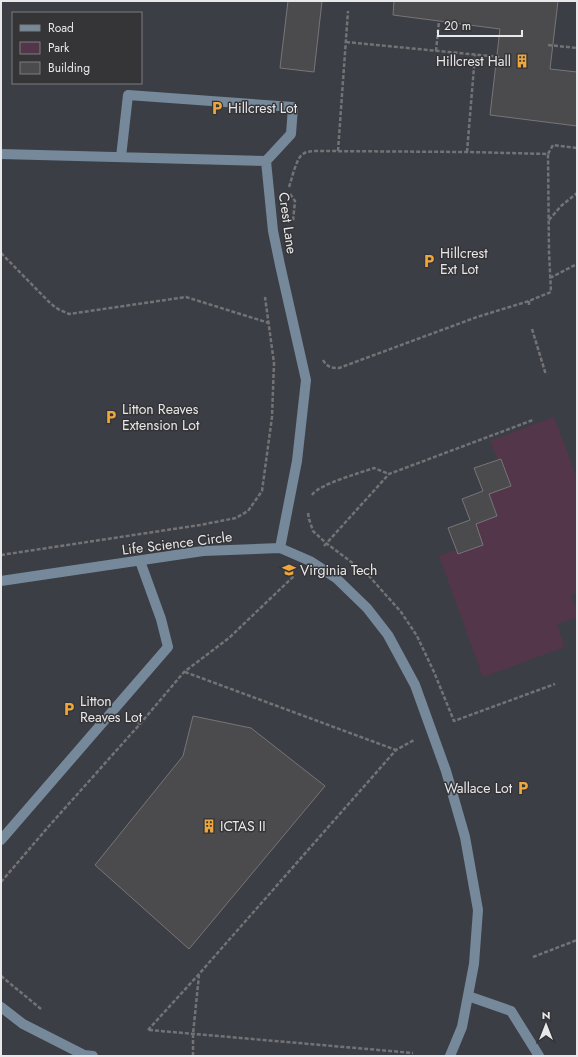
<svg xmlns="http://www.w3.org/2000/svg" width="578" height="1057" font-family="Jost,sans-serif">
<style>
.built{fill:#3c3e46;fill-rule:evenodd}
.green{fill:#54364a}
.building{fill:#4b4a4d;stroke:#777578}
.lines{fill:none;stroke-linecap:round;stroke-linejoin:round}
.path{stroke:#737375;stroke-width:2.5;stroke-dasharray:4 2;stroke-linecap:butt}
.minor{stroke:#76899a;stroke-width:10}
.labels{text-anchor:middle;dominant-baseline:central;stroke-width:3;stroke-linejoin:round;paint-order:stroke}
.poi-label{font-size:14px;fill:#e8e8ea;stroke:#353538;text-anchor:start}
.street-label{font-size:14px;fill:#e8e8ea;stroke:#353538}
</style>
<rect width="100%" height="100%" fill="#353538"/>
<path class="built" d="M1,1h576v1055h-576zM13,13h128v70h-128z"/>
<path class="green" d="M554,417l23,61v115l-6,2 6,16v6l-20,7 8,23 -82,30 -44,-121 17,-6 2,4 25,-9 -7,-21 21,-8 -8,-22 22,-8 -9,-27 -4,1 -8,-19z"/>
<path class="building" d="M288,1h34l-8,71 -34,-4z
M394,1h164l-8,68 27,3v54l-87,-11 10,-86 -107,-14z
M501,459l10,27 -22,8 8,22 -21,8 7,21 -25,9 -10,-26 22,-8 -8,-21 21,-8 -9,-23z
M193,716l58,12 74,58 -136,163 -94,-84 88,-109z"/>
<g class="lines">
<path class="path" d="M346,42l154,15
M548,45l29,3
M436,51l3,-30
M338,151l10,-140
M467,152l8,-97
M289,187c3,-8 7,-29 14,-33 4,-3 10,-3 16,-3l148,1 81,2 5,-9 24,3
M290,194l5,7 -2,20
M549,220l12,-14 16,-13
M1,253l50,51 7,5 11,5 117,-17 83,26
M550,278l27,-14
M529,301v4
M532,329l14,46
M323,360c4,7 8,8 16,8l138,-51 52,-16 22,-9 -2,-40 -1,-98
M312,495c7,-11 48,-22 62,-27l15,6
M308,513l1,6 4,12 13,12 20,15 23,18 32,36 16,24 17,36 20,49 101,-37
M324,546l65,-72 144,-54
M1,555l199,-30 36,-7 12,-7 14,-20 10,-74 2,-54 -9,-66
M185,672l211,78
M133,717l7,7
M1,882l48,-56 91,-102 44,-52 45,-34 66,-63
M533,957l44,-17
M1,976l40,33
M148,1030l51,-56 197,-224 18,-10
M149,1030l264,23
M193,1056v-22l6,-59"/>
<path class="minor" d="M1,154l265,7 7,70 7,34 26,115 -9,81 -17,87
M121,157l7,-62 165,12 -2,27 -25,27
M1,581l202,-30 77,-3 30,13 26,17 31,30 21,27 27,50 31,86 19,66 13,73 -4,54 -12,63 -12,29
M1,840l167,-193 -7,-28 -21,-58
M468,996l43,15 28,45
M1,1007l22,17 61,31 9,1"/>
</g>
<defs>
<g id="building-bare" transform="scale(1.08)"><path d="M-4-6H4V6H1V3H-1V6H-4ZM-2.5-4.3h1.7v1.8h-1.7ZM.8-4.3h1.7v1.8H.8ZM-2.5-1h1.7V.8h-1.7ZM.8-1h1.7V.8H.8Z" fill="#eea73d" stroke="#353538" stroke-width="2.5" paint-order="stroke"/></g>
<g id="parking-bare" transform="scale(1.08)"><path d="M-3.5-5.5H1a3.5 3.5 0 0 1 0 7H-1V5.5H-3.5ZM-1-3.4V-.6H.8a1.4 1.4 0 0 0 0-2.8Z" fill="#eea73d" stroke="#353538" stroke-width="2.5" paint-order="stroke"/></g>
<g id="university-bare" transform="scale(1.08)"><path d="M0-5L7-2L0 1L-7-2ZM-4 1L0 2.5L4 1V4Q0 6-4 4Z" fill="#eea73d" stroke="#353538" stroke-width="2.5" paint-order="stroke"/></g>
</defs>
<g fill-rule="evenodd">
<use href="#building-bare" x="522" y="61"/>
<use href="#parking-bare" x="217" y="108"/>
<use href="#parking-bare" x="429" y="261"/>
<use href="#parking-bare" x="111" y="417"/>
<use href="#university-bare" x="289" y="570"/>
<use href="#parking-bare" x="69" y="709"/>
<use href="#parking-bare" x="523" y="788"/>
<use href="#building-bare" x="209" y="826"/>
</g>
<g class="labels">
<g class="poi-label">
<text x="511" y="61" text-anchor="end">Hillcrest Hall</text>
<text x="228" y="108">Hillcrest Lot</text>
<text x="440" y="253">Hillcrest<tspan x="440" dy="16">Ext Lot</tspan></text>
<text x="122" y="409">Litton Reaves<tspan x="122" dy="16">Extension Lot</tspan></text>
<text x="300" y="570">Virginia Tech</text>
<text x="80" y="701">Litton<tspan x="80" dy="16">Reaves Lot</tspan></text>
<text x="512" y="788" text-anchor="end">Wallace Lot</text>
<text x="220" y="826">ICTAS II</text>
</g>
<g class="street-label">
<text transform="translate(288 223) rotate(82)">Crest Lane</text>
<text transform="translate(177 543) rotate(-7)">Life Science Circle</text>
</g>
</g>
<rect width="578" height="1057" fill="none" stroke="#e8e8ea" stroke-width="4"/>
<rect x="12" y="12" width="130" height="72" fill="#353538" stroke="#7d7d7f"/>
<rect x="20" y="25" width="20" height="6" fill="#76899a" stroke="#7d7d7f"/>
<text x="48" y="32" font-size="12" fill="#e8e8ea">Road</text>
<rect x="20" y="42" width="20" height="12" fill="#54364a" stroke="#7d7d7f"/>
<text x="48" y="52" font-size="12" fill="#e8e8ea">Park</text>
<rect x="20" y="62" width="20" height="12" fill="#4b4a4d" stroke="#7d7d7f"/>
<text x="48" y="72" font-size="12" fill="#e8e8ea">Building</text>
<g transform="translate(546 1025)" stroke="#353538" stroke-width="3" paint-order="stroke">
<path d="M0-3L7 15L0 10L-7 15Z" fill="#e8e8ea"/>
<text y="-6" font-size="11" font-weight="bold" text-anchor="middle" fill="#e8e8ea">N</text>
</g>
<path d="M438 30v6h84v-6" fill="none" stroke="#e8e8ea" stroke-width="2"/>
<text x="444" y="30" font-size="12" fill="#e8e8ea" stroke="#353538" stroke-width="3" paint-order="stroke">20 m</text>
</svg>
